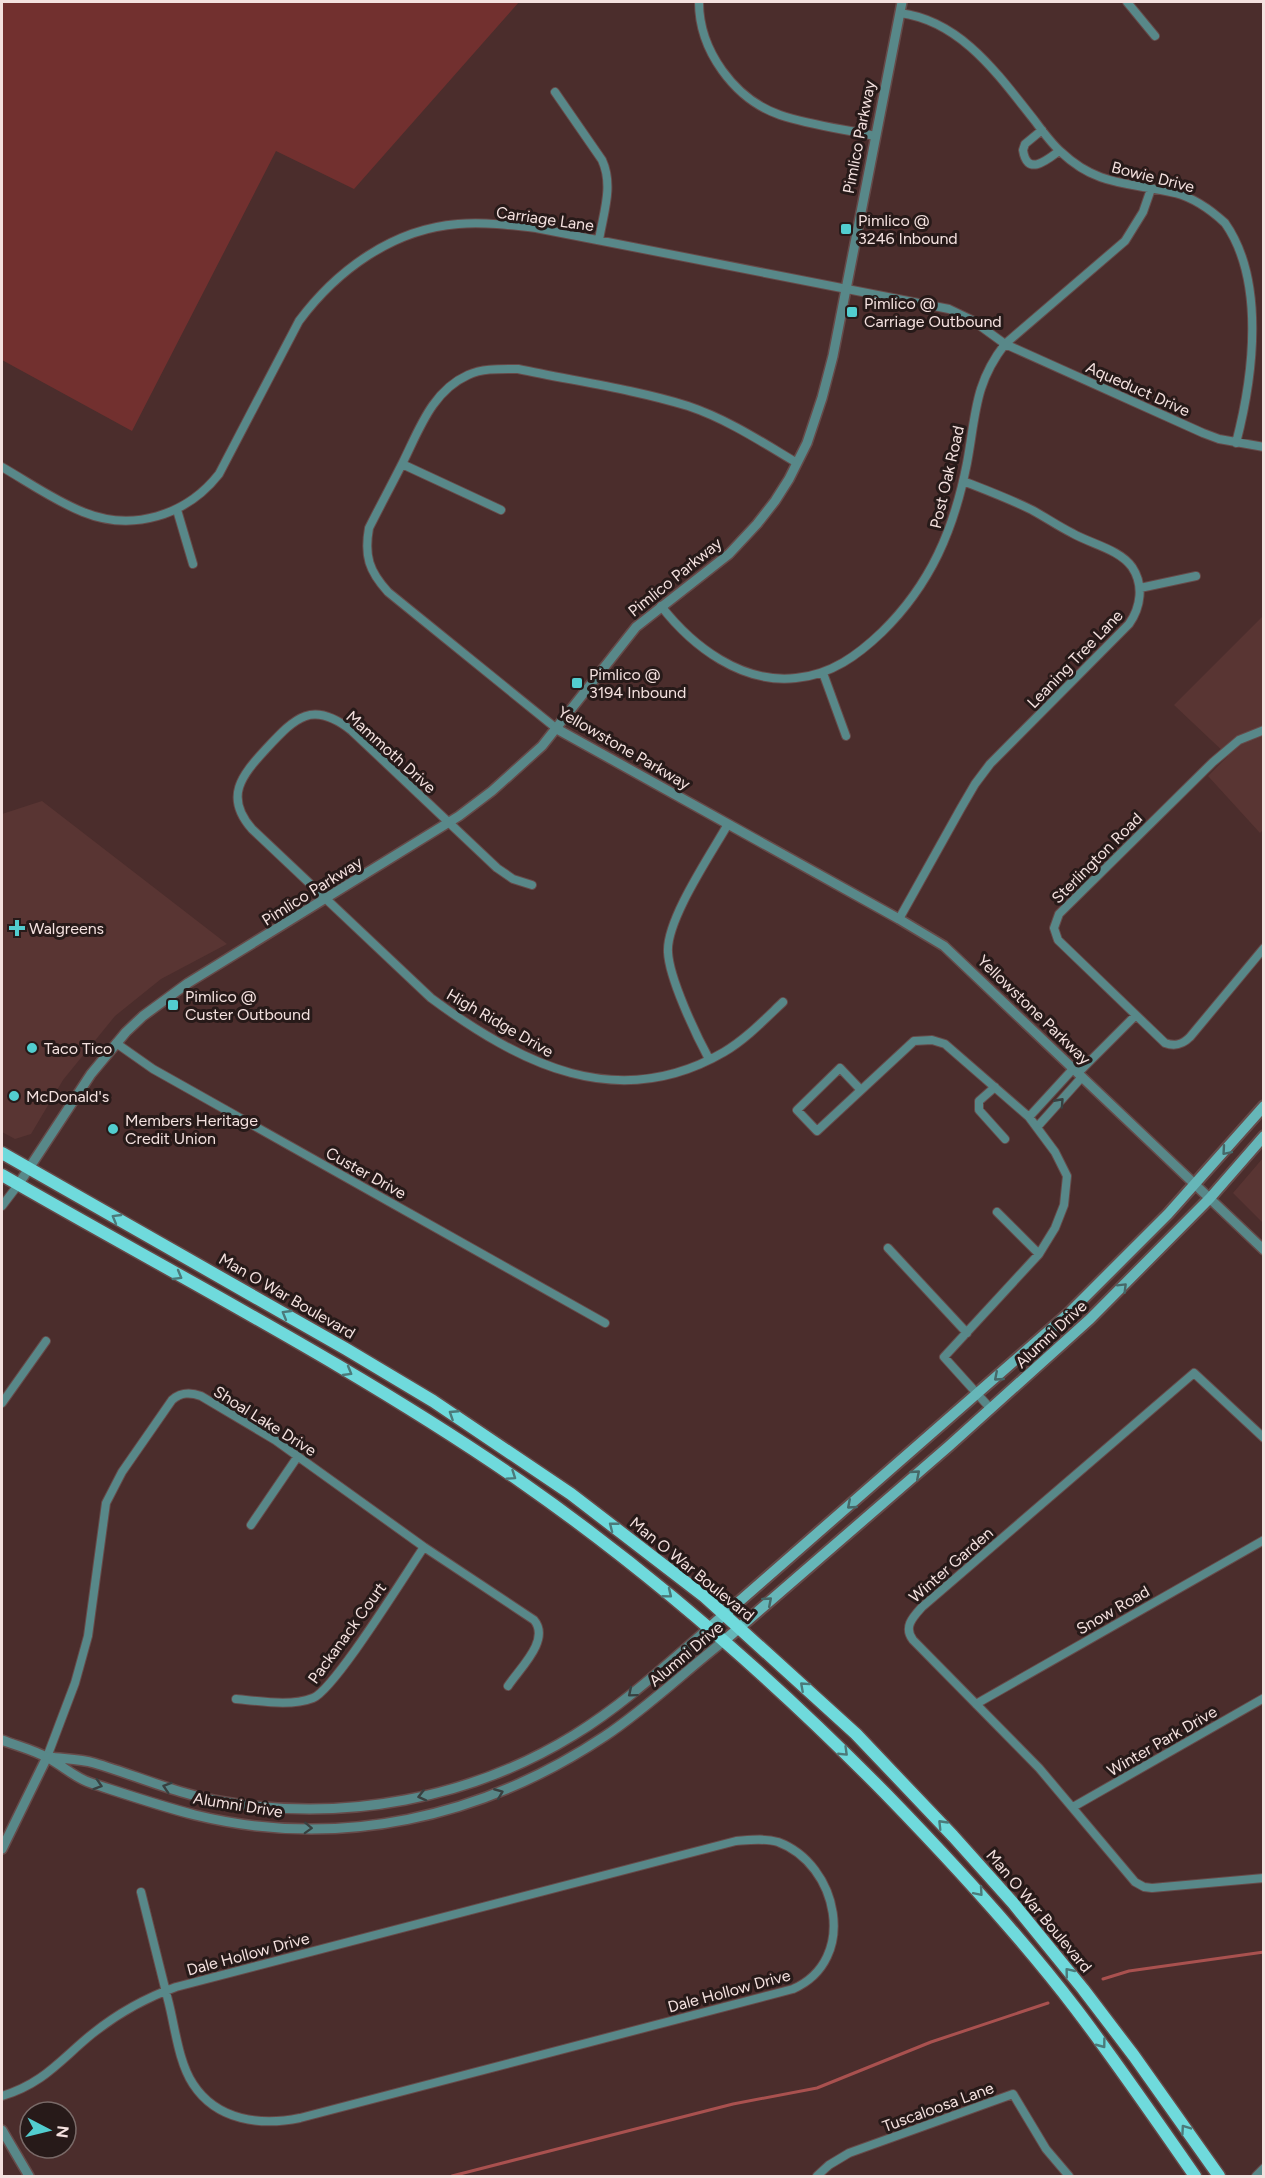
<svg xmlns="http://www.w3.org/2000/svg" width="1265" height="2178" font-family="Figtree,sans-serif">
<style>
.built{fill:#593533}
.green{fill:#72302f}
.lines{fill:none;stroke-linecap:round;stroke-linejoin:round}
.stream{stroke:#a9514f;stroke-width:3}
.minor-casing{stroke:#664a49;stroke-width:10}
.tertiary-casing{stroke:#664a49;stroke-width:12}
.secondary-casing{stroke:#664a49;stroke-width:14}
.primary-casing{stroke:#664a49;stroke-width:15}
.minor{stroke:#588889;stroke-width:8}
.tertiary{stroke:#588889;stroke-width:9}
.secondary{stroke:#66b6b8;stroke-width:10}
.primary{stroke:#6fdadc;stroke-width:12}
.oneway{stroke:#384040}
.oneway2{stroke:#466868}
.oneway3{stroke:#4b7a7a}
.poi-dot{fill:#52cdcf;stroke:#271a19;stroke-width:2}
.labels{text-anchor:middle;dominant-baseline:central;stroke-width:6;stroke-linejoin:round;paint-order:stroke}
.street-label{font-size:16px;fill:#f4e1df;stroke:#271a19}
.poi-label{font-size:16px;fill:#f4e1df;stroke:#271a19;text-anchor:start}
</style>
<rect width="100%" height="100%" fill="#4b2d2c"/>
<path class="built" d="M1263,616l1,213 -4,4 -52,-57 20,-20 -54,-51z
M42,801l185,143 -66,35 -46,37 -52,64 -32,54 -16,5 -13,-7v-318z
M1263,1158v65l-30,-30z"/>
<path class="green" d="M2,2h517l-165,187 -78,-38 -144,280 -130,-71z"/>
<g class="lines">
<path class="stream" d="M1103,1979l26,-8 135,-19
M452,2176l281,-72 84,-16 114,-46 117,-39"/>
<g class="minor-casing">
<path id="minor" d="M699,2c0,48 35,97 81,113 30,10 63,14 95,21
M1127,2l28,34
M900,13c62,8 99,63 135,108 8,11 16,22 26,31 37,35 68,30 114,41 19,5 36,17 50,30 40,57 29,151 11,220
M555,92l47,68c12,26 1,54 -3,80
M1042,130l-17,14 -2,6c4,27 24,10 36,1
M402,464l99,46
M2,467c26,15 53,34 81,45 49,20 103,4 136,-38l80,-153c38,-51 94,-92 159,-97 26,-2 52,1 78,4l413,81 23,11 33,24 198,89 16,6 45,8
M177,510l16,54
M1140,588l56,-12
M661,606c32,41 81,78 135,72 35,-3 62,-23 86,-46 49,-48 72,-103 85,-169 9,-48 7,-79 38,-119l120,-103 18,-29 8,-23
M823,673l23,63
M557,729l-169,-137c-19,-21 -24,-36 -19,-64 11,-22 23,-44 34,-66 16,-32 29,-71 65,-87 15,-7 33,-6 50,-6 56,12 115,20 170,37 39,13 74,36 109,57
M1264,730l-25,10 -26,22 -154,152 -5,14 4,12 107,103c11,4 18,1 25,-6l74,-89
M532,885l-19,-6 -16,-11 -145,-137c-40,-32 -57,-13 -86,18 -25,27 -42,48 -14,80l179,169c89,66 187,116 293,54 22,-13 40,-32 59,-50
M899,919l62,-111 14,-24 15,-20 139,-140c12,-17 15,-39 3,-57 -13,-18 -41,-23 -60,-34 -14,-7 -27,-16 -40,-23 -22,-11 -46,-20 -69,-29
M116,1043l37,26 452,254
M709,1059c-13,-24 -40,-81 -41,-107 -2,-32 43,-98 60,-128
M1078,1073l57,-57
M995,1087l-16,14v9l26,29
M860,1089l-20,-21 -43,42 20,21 97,-90 18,-1 13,4 84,73 26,35 12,24 -3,29 -9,23 -16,26 -95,103 46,51
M1029,1117l44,-48
M1038,1126l44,-49
M2,1206l16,-21
M997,1212l42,42
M888,1248l79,85
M2,1403l44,-62
M1264,1438l-70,-65 -272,234c-9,10 -19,20 -9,33l126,128 96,114 9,5 8,1 112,-10
M251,1525l47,-69
M236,1699c24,2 54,8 77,-1 22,-9 93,-125 111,-151
M976,1704l288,-164
M47,1757l28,-74 13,-47 18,-133 16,-31 50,-72c9,-8 18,-8 29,-4l74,44 149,107 110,73c17,20 -15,49 -26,66
M1073,1807l191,-109
M2,2096c42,-13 57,-35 90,-62 25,-20 53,-36 84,-47l560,-146c14,-1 29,-3 42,1 60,22 81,118 15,147l-493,129c-39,8 -83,3 -107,-34 -15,-23 -18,-58 -25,-84 -9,-36 -18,-72 -27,-108
M817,2176l12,-11 20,-12 164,-59 33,55 23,27
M1256,2176l8,-8"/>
</g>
<g class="tertiary-casing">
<path id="tertiary" d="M557,729l342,190 45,27 320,304
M18,1185l73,-111 35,-42 17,-16 45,-33 271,-167 33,-25 50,-45 94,-119 93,-73 28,-30 18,-23 14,-22 18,-36 15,-45 11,-42 69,-354
M2,1740c15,6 32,10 46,18 14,7 27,20 43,25 34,11 69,23 104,32 144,35 287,3 410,-79 42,-28 79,-64 120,-96
M49,1757c15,2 31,2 45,6 44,13 85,32 131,39 119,20 245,-3 349,-67 49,-30 92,-70 135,-107
M2,1849l45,-92
M2,2130l27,46"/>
</g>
<g class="secondary-casing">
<path id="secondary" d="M709,1628l360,-315 99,-99 96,-108
M725,1640l224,-194 141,-127 120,-121 54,-62"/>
</g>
<g class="primary-casing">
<path id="primary" d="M2,1153l344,196 87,52 138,93 134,103 151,137 97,102 60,67 70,86 51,67 85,120
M2,1175c173,100 353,192 518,306 132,92 254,199 367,314 66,68 131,138 189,214 41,54 80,111 119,167"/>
</g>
<use href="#minor" class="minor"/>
<use href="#tertiary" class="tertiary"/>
<use href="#secondary" class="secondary"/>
<use href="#primary" class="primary"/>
</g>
<defs><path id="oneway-chevron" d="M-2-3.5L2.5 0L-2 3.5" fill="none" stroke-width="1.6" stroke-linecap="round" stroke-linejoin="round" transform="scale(1.5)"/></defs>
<g class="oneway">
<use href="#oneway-chevron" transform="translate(1060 1102) rotate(-48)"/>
<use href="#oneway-chevron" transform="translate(632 1693) rotate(140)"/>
<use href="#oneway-chevron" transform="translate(98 1785) rotate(18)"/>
<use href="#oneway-chevron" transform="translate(167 1787) rotate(-162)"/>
<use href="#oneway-chevron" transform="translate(499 1793) rotate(-22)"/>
<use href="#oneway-chevron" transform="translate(422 1796) rotate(166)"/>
<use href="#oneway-chevron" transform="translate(308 1828) rotate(2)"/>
</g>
<g class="oneway2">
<use href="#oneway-chevron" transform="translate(1226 1151) rotate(131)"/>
<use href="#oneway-chevron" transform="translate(1123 1287) rotate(-45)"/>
<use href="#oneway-chevron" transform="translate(998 1377) rotate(139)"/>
<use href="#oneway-chevron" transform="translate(916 1474) rotate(-41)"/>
<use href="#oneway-chevron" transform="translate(851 1505) rotate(139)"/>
<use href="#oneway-chevron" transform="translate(768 1601) rotate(-41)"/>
</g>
<g class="oneway3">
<use href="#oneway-chevron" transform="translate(116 1218) rotate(-150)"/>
<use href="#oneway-chevron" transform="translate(178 1276) rotate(30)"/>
<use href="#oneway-chevron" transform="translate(286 1314) rotate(-150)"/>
<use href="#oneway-chevron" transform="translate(348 1372) rotate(30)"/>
<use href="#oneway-chevron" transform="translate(453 1414) rotate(-147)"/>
<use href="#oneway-chevron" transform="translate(512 1476) rotate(34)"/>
<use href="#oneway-chevron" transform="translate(613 1526) rotate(-142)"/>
<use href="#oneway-chevron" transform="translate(668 1594) rotate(39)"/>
<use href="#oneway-chevron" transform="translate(804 1686) rotate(-138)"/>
<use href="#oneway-chevron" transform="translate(844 1752) rotate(44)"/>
<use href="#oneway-chevron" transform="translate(942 1824) rotate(-134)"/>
<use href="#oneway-chevron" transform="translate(979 1892) rotate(49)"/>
<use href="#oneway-chevron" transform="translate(1069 1972) rotate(-129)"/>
<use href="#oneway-chevron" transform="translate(1102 2044) rotate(53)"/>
<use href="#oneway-chevron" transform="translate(1185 2129) rotate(-125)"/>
</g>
<g class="poi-dot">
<rect x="840" y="223" width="12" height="12" rx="3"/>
<rect x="846" y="306" width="12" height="12" rx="3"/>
<rect x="571" y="677" width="12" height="12" rx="3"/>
<path d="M14 919h6v6h6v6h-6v6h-6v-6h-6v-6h6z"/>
<rect x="167" y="999" width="12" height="12" rx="3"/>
<circle cx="32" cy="1048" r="6"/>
<circle cx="14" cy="1096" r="6"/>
<circle cx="113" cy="1129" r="6"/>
</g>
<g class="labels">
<g class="street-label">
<text transform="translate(859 137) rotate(-79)">Pimlico Parkway</text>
<text transform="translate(1153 177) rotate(14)">Bowie Drive</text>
<text transform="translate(545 219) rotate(8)">Carriage Lane</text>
<text transform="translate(1138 389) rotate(24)">Aqueduct Drive</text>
<text transform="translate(947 477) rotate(-77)">Post Oak Road</text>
<text transform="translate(675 577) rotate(-39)">Pimlico Parkway</text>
<text transform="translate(1075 659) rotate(-46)">Leaning Tree Lane</text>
<text transform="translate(624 748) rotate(30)">Yellowstone Parkway</text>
<text transform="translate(391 752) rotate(42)">Mammoth Drive</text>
<text transform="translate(1097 858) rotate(-45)">Sterlington Road</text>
<text transform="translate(312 891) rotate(-32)">Pimlico Parkway</text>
<text transform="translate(1034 1010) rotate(44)">Yellowstone Parkway</text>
<text transform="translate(500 1023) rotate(30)">High Ridge Drive</text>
<text transform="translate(366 1173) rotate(29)">Custer Drive</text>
<text transform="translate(287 1296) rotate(30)">Man O War Boulevard</text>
<text transform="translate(1051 1334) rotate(-43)">Alumni Drive</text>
<text transform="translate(265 1421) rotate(32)">Shoal Lake Drive</text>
<text transform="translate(951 1565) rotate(-41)">Winter Garden</text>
<text transform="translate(692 1569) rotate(39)">Man O War Boulevard</text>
<text transform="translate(1113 1610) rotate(-30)">Snow Road</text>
<text transform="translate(347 1633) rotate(-54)">Packanack Court</text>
<text transform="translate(686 1654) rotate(-40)">Alumni Drive</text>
<text transform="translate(1162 1741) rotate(-30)">Winter Park Drive</text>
<text transform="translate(238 1805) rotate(9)">Alumni Drive</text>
<text transform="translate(1039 1911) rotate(50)">Man O War Boulevard</text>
<text transform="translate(248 1954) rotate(-15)">Dale Hollow Drive</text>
<text transform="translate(729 1991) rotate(-15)">Dale Hollow Drive</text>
<text transform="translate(938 2107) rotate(-20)">Tuscaloosa Lane</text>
</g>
<g class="poi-label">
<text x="858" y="220">Pimlico @<tspan x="858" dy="18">3246 Inbound</tspan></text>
<text x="864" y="303">Pimlico @<tspan x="864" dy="18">Carriage Outbound</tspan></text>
<text x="589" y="674">Pimlico @<tspan x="589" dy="18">3194 Inbound</tspan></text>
<text x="29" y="928">Walgreens</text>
<text x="185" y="996">Pimlico @<tspan x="185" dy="18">Custer Outbound</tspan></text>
<text x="44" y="1048">Taco Tico</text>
<text x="26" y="1096">McDonald's</text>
<text x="125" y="1120">Members Heritage<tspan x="125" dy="18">Credit Union</tspan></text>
</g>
</g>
<rect width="1265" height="2178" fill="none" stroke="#f4e1df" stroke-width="6"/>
<g transform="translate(48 2130) rotate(97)"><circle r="28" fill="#271a19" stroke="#796a68" stroke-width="1.5"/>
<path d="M0-4.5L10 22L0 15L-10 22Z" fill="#52cdcf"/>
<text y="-9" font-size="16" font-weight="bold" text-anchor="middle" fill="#f4e1df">N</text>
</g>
</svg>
